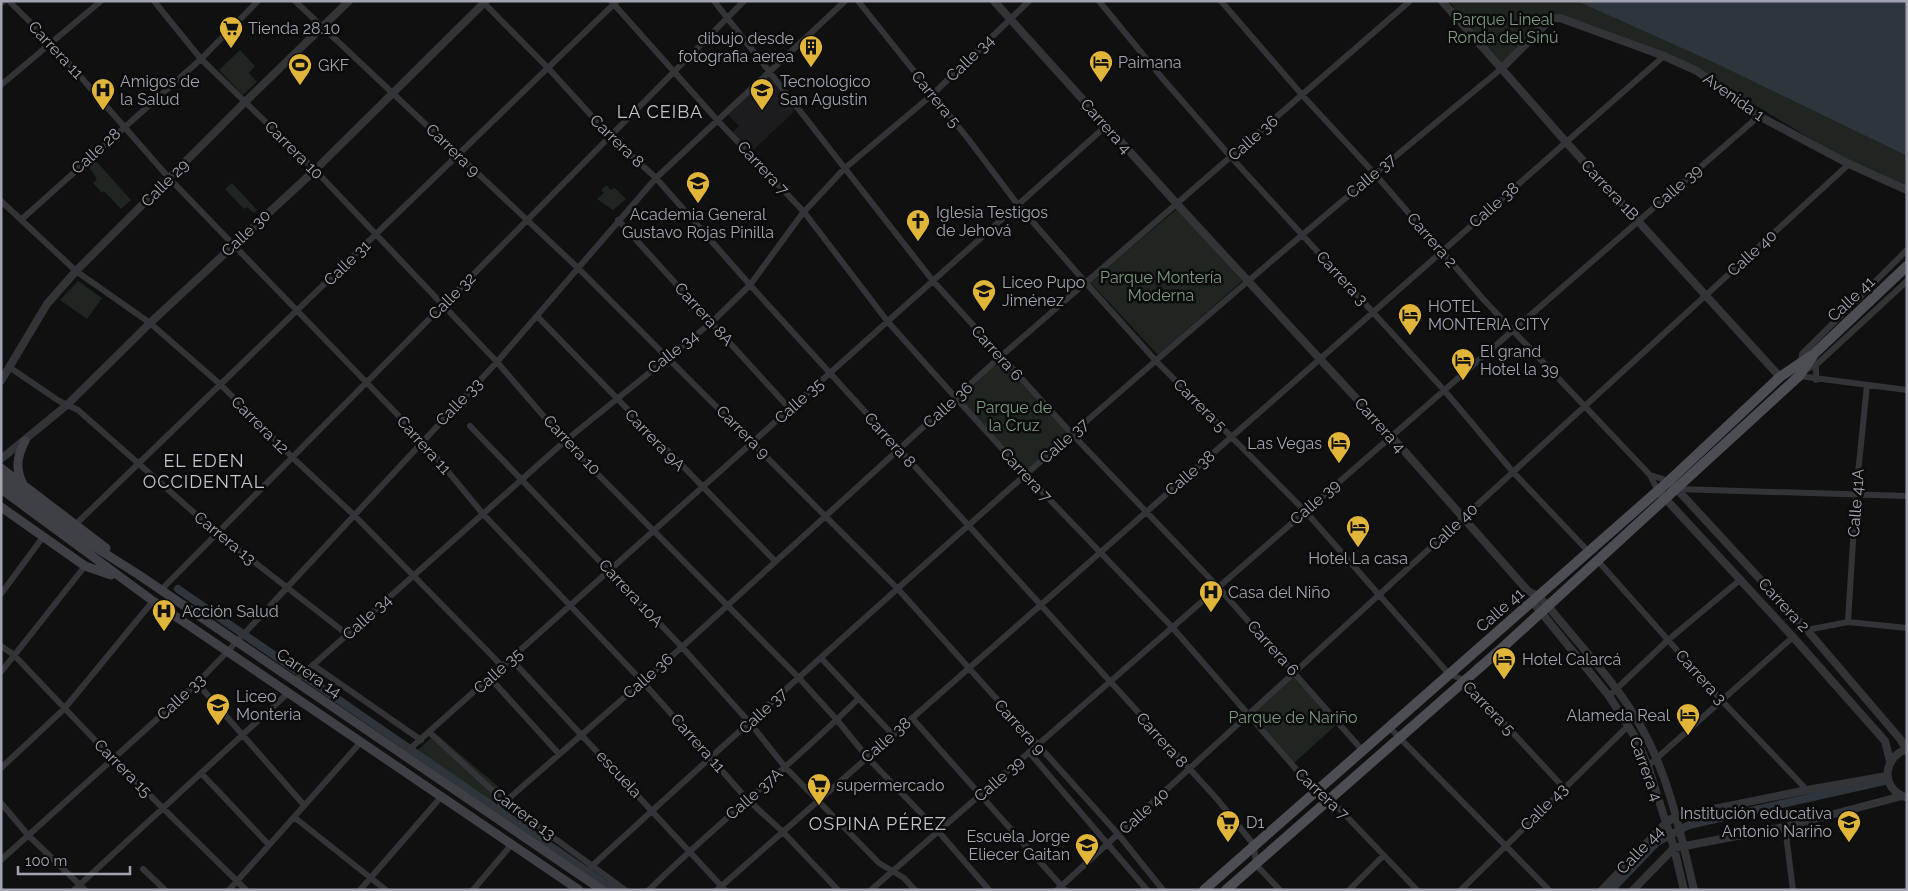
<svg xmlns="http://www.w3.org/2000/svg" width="1908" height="891" font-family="Raleway,sans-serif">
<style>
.built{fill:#1c1c1e}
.green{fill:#1f2520}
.water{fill:#2f353c}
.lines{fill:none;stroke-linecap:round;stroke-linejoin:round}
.canal{stroke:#2f353c;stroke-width:8}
.minor{stroke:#333438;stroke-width:6}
.tertiary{stroke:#333438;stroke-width:8}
.secondary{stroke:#3f4045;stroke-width:9}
.primary{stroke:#4d4e54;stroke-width:10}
.labels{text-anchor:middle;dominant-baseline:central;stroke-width:5;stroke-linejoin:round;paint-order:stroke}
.park-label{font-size:16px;fill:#7b9a7f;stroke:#0b0b0c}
.poi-label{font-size:16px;fill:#a2a5b1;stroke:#0b0b0c;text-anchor:start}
.street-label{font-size:16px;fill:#a2a5b1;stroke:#0b0b0c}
.neighbourhood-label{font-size:18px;letter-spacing:1px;fill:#c3c5cd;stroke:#0b0b0c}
</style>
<rect width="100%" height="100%" fill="#101011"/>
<path class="built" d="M770,73l27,36 -47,44 -18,-20 7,-7 -13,-13z"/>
<path class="green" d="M1449,1h128l13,5 124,56 193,94v30l-58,-24 -142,-86 -151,-61 -55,52z
M240,50l15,16 -6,7 8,9 -14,13 -24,-25z
M96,161l35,39 -10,9 -17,-18 -2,2 -9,-10 4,-4 -8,-12z
M232,183l25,27 -3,3 -7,-6 -3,2 -19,-20z
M607,185l3,5 5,-2 11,11 -13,11 -16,-11 7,-6 -3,-3z
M1178,208l64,73 -84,74 -68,-73z
M78,281l24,17 -15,21 -27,-19z
M1002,359l67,74 -43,39 -66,-73z
M1295,675l42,49 -44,40 -41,-49z
M436,734l70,59 -16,14 -77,-53z"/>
<path class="water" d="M1577,1h330v155l-194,-94z"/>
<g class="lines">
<path class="canal" d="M178,589l436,301
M1611,890l46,-48 32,-17 195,-44"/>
<path class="minor" d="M9,1l42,42 118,135 253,262 61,74 159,167 105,118 36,33 55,58
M154,1l47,58 114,111 182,192 68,79 234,237 38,42 30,37 71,74 51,59
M295,1l284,268 319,320 220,245 45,56
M482,1l66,67 62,68 46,42 94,107 467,514 37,46 2,20 24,25
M611,1l107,120 86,91 84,110 68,76 69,76 147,153 144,165 14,7 87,91
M714,1l219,280 139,153 146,153 145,164
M858,1l111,139 49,65 68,78 70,78 149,150 144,163 15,6 100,108
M1099,1l64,78 68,78 213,233 69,82 75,79
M1221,1l82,95 71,77 110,127 166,175 8,16
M1,3l3,-2
M1,85l100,-84
M1,201l75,70 74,52 71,62 72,73 62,58 148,151
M22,219l179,-160 57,-58
M618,220l172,189
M537,316l238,245
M1801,362l1,-8 105,-104
M1816,365v15
M9,367l50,34 19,9 139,123 131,102
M1805,370l11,-5 91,-84
M1799,376l108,14
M470,426l212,221 68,76 35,44 94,96 25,15 11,12
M1650,475l19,6
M1677,489l230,7
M76,524l540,-522
M1598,561l125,141 84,88
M161,590l583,-589
M1,594l42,-57
M1848,622l8,-129 11,-108
M1807,630l41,-8 59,6
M1,646l13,9 98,103 134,132
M821,658l72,77
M511,659l214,231
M313,665l108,75
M1,672l84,-106
M490,678l69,76
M295,681l270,-240 147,-119 38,-37 52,-71 42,-45 89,-75 96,-93
M197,683l107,122
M1609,696l59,-56 73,-61
M912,718l153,172
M1389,727l160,163
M429,732l76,70 120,88
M1029,752l118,138
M403,755l703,-629
M1648,766l145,-129
M1,768l63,-59 89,-108
M201,773l68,72
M1,803l27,32 57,55
M491,814l191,-167 318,-290 410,-356
M294,817l92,73
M1785,827l8,63
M1,860l196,-177 30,-31 270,-290 159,-184 189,-177
M143,869l22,21
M582,875c301,-276 604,-548 919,-806
M74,890l214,-197
M229,890l131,-147
M360,890l81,-93
M473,890l39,-46
M649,890c68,-67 142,-124 209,-191
M717,890l947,-834
M871,890l888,-774
M1057,890l792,-726
M1349,890l34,-34
M1461,890l168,-165"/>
<path class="tertiary" d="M994,1l183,203 214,232 137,155 10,5 10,10c31,39 69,77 93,121 28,49 40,108 53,163
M1442,1l124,141 214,235
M1501,69l50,-50 9,-1 104,38 33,15 62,45 90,48 58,26
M1,381l46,-77 29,-33 169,-169 104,-101
M1,459l66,-54 83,-82 165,-153 171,-169
M1673,485l134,145 94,110 5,9
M1662,495l131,142 92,104 5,20
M1532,601l77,95 28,44 11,26 26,82 10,42
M1905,797c-25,-9 -22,-40 2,-48
M1602,890l63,-66 9,-7 133,-27 80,-14
M1633,890l41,-42 111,-21 117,-31"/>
<path class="secondary" d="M1,468l105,80
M1,479l64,49 74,47 463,315
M23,484c-8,-15 -6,-28 2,-43
M1,489l152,112 426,289
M1,507l84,59 26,9"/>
<path class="primary" d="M1204,890l465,-409 111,-104 35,-24 92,-87
M1226,890l276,-242 297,-272 14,-20"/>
</g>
<defs>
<g id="supermarket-pin" transform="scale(1.25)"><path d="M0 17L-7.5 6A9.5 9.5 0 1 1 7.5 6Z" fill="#e0b539" stroke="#0b0b0c"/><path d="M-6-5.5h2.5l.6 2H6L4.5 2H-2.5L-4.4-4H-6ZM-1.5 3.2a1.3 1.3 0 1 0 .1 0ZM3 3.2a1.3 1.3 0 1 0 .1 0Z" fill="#111"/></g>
<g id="building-pin" transform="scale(1.25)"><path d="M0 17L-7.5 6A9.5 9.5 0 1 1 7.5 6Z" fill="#e0b539" stroke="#0b0b0c"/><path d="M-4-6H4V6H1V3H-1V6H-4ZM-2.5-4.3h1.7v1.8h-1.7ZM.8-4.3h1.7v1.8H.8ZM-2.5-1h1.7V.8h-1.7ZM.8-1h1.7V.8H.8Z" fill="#111"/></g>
<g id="hotel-pin" transform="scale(1.25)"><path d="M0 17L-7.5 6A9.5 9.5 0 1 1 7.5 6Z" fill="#e0b539" stroke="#0b0b0c"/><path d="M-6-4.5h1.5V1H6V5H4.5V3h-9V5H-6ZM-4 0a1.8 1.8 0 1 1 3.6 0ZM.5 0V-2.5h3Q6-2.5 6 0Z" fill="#111"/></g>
<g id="stadium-pin" transform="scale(1.25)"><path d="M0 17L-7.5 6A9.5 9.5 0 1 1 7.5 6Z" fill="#e0b539" stroke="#0b0b0c"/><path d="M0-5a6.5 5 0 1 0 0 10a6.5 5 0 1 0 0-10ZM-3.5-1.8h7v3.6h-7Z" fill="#111"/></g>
<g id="hospital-pin" transform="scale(1.25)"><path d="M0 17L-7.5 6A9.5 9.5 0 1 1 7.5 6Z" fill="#e0b539" stroke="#0b0b0c"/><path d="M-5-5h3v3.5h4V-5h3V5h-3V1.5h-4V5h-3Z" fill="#111"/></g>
<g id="university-pin" transform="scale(1.25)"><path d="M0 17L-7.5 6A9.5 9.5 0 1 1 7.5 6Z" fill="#e0b539" stroke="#0b0b0c"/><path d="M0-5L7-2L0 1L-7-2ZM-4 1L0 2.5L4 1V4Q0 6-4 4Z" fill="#111"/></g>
<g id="school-pin" transform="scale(1.25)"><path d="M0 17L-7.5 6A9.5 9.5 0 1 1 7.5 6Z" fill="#e0b539" stroke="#0b0b0c"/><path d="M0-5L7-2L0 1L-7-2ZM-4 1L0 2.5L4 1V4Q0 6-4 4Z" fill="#111"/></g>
<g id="church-pin" transform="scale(1.25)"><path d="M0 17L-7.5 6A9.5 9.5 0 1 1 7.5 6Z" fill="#e0b539" stroke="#0b0b0c"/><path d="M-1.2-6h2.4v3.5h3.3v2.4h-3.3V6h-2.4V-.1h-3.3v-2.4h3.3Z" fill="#111"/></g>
</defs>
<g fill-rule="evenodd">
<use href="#supermarket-pin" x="231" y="28"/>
<use href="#building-pin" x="811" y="47"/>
<use href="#hotel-pin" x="1101" y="62"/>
<use href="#stadium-pin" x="300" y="65"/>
<use href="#hospital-pin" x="103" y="90"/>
<use href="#university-pin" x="762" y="90"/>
<use href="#school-pin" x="698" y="183"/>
<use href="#church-pin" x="918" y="221"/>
<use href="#school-pin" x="984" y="291"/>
<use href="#hotel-pin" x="1410" y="315"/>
<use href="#hotel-pin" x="1463" y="360"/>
<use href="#hotel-pin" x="1339" y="443"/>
<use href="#hotel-pin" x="1358" y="527"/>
<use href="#hospital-pin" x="1211" y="592"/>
<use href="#hospital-pin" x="164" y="611"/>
<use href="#hotel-pin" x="1504" y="659"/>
<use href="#school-pin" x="218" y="705"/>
<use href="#hotel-pin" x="1688" y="715"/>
<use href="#supermarket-pin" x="819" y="785"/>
<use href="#supermarket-pin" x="1228" y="822"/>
<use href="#school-pin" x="1849" y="822"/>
<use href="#school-pin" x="1087" y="845"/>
</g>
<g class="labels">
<g class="park-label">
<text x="1503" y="19">Parque Lineal<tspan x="1503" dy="18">Ronda del Sinú</tspan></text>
<text x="1161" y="277">Parque Montería<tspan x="1161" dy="18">Moderna</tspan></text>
<text x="1014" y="407">Parque de<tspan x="1014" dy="18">la Cruz</tspan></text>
<text x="1293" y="717">Parque de Nariño</text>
</g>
<g class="poi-label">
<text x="248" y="28">Tienda 28.10</text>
<text x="794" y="38" text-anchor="end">dibujo desde<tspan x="794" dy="18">fotografia aerea</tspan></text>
<text x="1118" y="62">Paimana</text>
<text x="318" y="65">GKF</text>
<text x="120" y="81">Amigos de<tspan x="120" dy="18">la Salud</tspan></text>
<text x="780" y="81">Tecnologico<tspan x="780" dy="18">San Agustin</tspan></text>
<text x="936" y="212">Iglesia Testigos<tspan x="936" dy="18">de Jehová</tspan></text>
<text x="698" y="214" text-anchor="middle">Academia General<tspan x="698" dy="18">Gustavo Rojas Pinilla</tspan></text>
<text x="1002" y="282">Liceo Pupo<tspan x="1002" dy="18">Jiménez</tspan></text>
<text x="1428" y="306">HOTEL<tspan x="1428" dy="18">MONTERIA CITY</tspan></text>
<text x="1480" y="351">El grand<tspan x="1480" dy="18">Hotel la 39</tspan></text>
<text x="1322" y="443" text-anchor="end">Las Vegas</text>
<text x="1358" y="558" text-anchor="middle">Hotel La casa</text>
<text x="1228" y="592">Casa del Niño</text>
<text x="182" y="611">Acción Salud</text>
<text x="1522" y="659">Hotel Calarcá</text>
<text x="236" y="696">Liceo<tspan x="236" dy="18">Monteria</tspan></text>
<text x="1670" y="715" text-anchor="end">Alameda Real</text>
<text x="836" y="785">supermercado</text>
<text x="1832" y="813" text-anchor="end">Institución educativa<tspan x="1832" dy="18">Antonio Nariño</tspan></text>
<text x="1246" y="822">D1</text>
<text x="1070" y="836" text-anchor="end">Escuela Jorge<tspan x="1070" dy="18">Eliecer Gaitan</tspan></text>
</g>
<g class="street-label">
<text transform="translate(56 50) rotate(47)">Carrera 11</text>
<text transform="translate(970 58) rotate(-44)">Calle 34</text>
<text transform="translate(1734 97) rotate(35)">Avenida 1</text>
<text transform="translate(936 99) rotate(51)">Carrera 5</text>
<text transform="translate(1106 126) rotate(48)">Carrera 4</text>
<text transform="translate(1253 138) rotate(-41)">Calle 36</text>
<text transform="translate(617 141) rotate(44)">Carrera 8</text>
<text transform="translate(294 150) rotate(45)">Carrera 10</text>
<text transform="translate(453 150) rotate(44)">Carrera 9</text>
<text transform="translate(96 151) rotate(-42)">Calle 28</text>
<text transform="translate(763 168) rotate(47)">Carrera 7</text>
<text transform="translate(1371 176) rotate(-40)">Calle 37</text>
<text transform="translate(165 183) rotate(-45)">Calle 29</text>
<text transform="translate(1677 187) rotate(-41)">Calle 39</text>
<text transform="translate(1610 190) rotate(47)">Carrera 1B</text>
<text transform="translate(1494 205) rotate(-41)">Calle 38</text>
<text transform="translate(246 233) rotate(-43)">Calle 30</text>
<text transform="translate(1432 240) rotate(49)">Carrera 2</text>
<text transform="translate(1752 253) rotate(-42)">Calle 40</text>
<text transform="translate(347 263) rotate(-44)">Calle 31</text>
<text transform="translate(1342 278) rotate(47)">Carrera 3</text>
<text transform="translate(452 296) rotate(-45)">Calle 32</text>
<text transform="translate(1851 299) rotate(-43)">Calle 41</text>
<text transform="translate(704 314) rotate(48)">Carrera 8A</text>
<text transform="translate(673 352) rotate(-38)">Calle 34</text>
<text transform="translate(997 353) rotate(48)">Carrera 6</text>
<text transform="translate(799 401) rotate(-42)">Calle 35</text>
<text transform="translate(459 402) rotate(-46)">Calle 33</text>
<text transform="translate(948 405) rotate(-42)">Calle 36</text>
<text transform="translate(1200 405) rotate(45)">Carrera 5</text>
<text transform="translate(260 425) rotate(45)">Carrera 12</text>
<text transform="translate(1380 425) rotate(48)">Carrera 4</text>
<text transform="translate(743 432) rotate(45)">Carrera 9</text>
<text transform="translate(655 440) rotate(46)">Carrera 9A</text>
<text transform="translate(890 440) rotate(48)">Carrera 8</text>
<text transform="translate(1064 441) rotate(-41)">Calle 37</text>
<text transform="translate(424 445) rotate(48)">Carrera 11</text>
<text transform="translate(572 445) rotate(47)">Carrera 10</text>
<text transform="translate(1190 473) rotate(-41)">Calle 38</text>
<text transform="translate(1026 475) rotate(47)">Carrera 7</text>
<text transform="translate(1315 502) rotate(-41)">Calle 39</text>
<text transform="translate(1856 503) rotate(-86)">Calle 41A</text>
<text transform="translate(1453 527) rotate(-43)">Calle 40</text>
<text transform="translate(225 538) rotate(39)">Carrera 13</text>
<text transform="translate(631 593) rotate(47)">Carrera 10A</text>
<text transform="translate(1784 605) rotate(47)">Carrera 2</text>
<text transform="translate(1500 610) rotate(-41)">Calle 41</text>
<text transform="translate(367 617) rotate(-42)">Calle 34</text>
<text transform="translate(1273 648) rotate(48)">Carrera 6</text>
<text transform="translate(498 671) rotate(-42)">Calle 35</text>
<text transform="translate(309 673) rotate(34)">Carrera 14</text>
<text transform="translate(648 676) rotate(-41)">Calle 36</text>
<text transform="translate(1701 677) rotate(48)">Carrera 3</text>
<text transform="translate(181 697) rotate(-43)">Calle 33</text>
<text transform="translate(1489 708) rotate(46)">Carrera 5</text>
<text transform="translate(763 711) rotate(-43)">Calle 37</text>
<text transform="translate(1020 727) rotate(48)">Carrera 9</text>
<text transform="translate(886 740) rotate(-41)">Calle 38</text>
<text transform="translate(1162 740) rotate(48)">Carrera 8</text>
<text transform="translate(698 743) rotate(48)">Carrera 11</text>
<text transform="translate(123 768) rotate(45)">Carrera 15</text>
<text transform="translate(1646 769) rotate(70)">Carrera 4</text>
<text transform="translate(619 774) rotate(47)">escuela</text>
<text transform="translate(999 779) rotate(-41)">Calle 39</text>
<text transform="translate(754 794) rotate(-41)">Calle 37A</text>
<text transform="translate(1322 794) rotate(43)">Carrera 7</text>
<text transform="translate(1544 807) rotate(-45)">Calle 43</text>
<text transform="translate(1144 811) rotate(-42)">Calle 40</text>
<text transform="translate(524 814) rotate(37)">Carrera 13</text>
<text transform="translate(1640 850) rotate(-46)">Calle 44</text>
</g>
<g class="neighbourhood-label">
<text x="660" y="111">LA CEIBA</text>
<text x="204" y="460">EL EDEN<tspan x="204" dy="21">OCCIDENTAL</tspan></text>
<text x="878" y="823">OSPINA PÉREZ</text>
</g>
</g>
<rect width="1908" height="891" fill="none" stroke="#a2a5b1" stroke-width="5"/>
<path d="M18 866v8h112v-8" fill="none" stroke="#a2a5b1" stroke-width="2.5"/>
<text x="25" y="866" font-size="15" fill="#a2a5b1" stroke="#0b0b0c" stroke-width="4" paint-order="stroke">100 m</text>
</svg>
